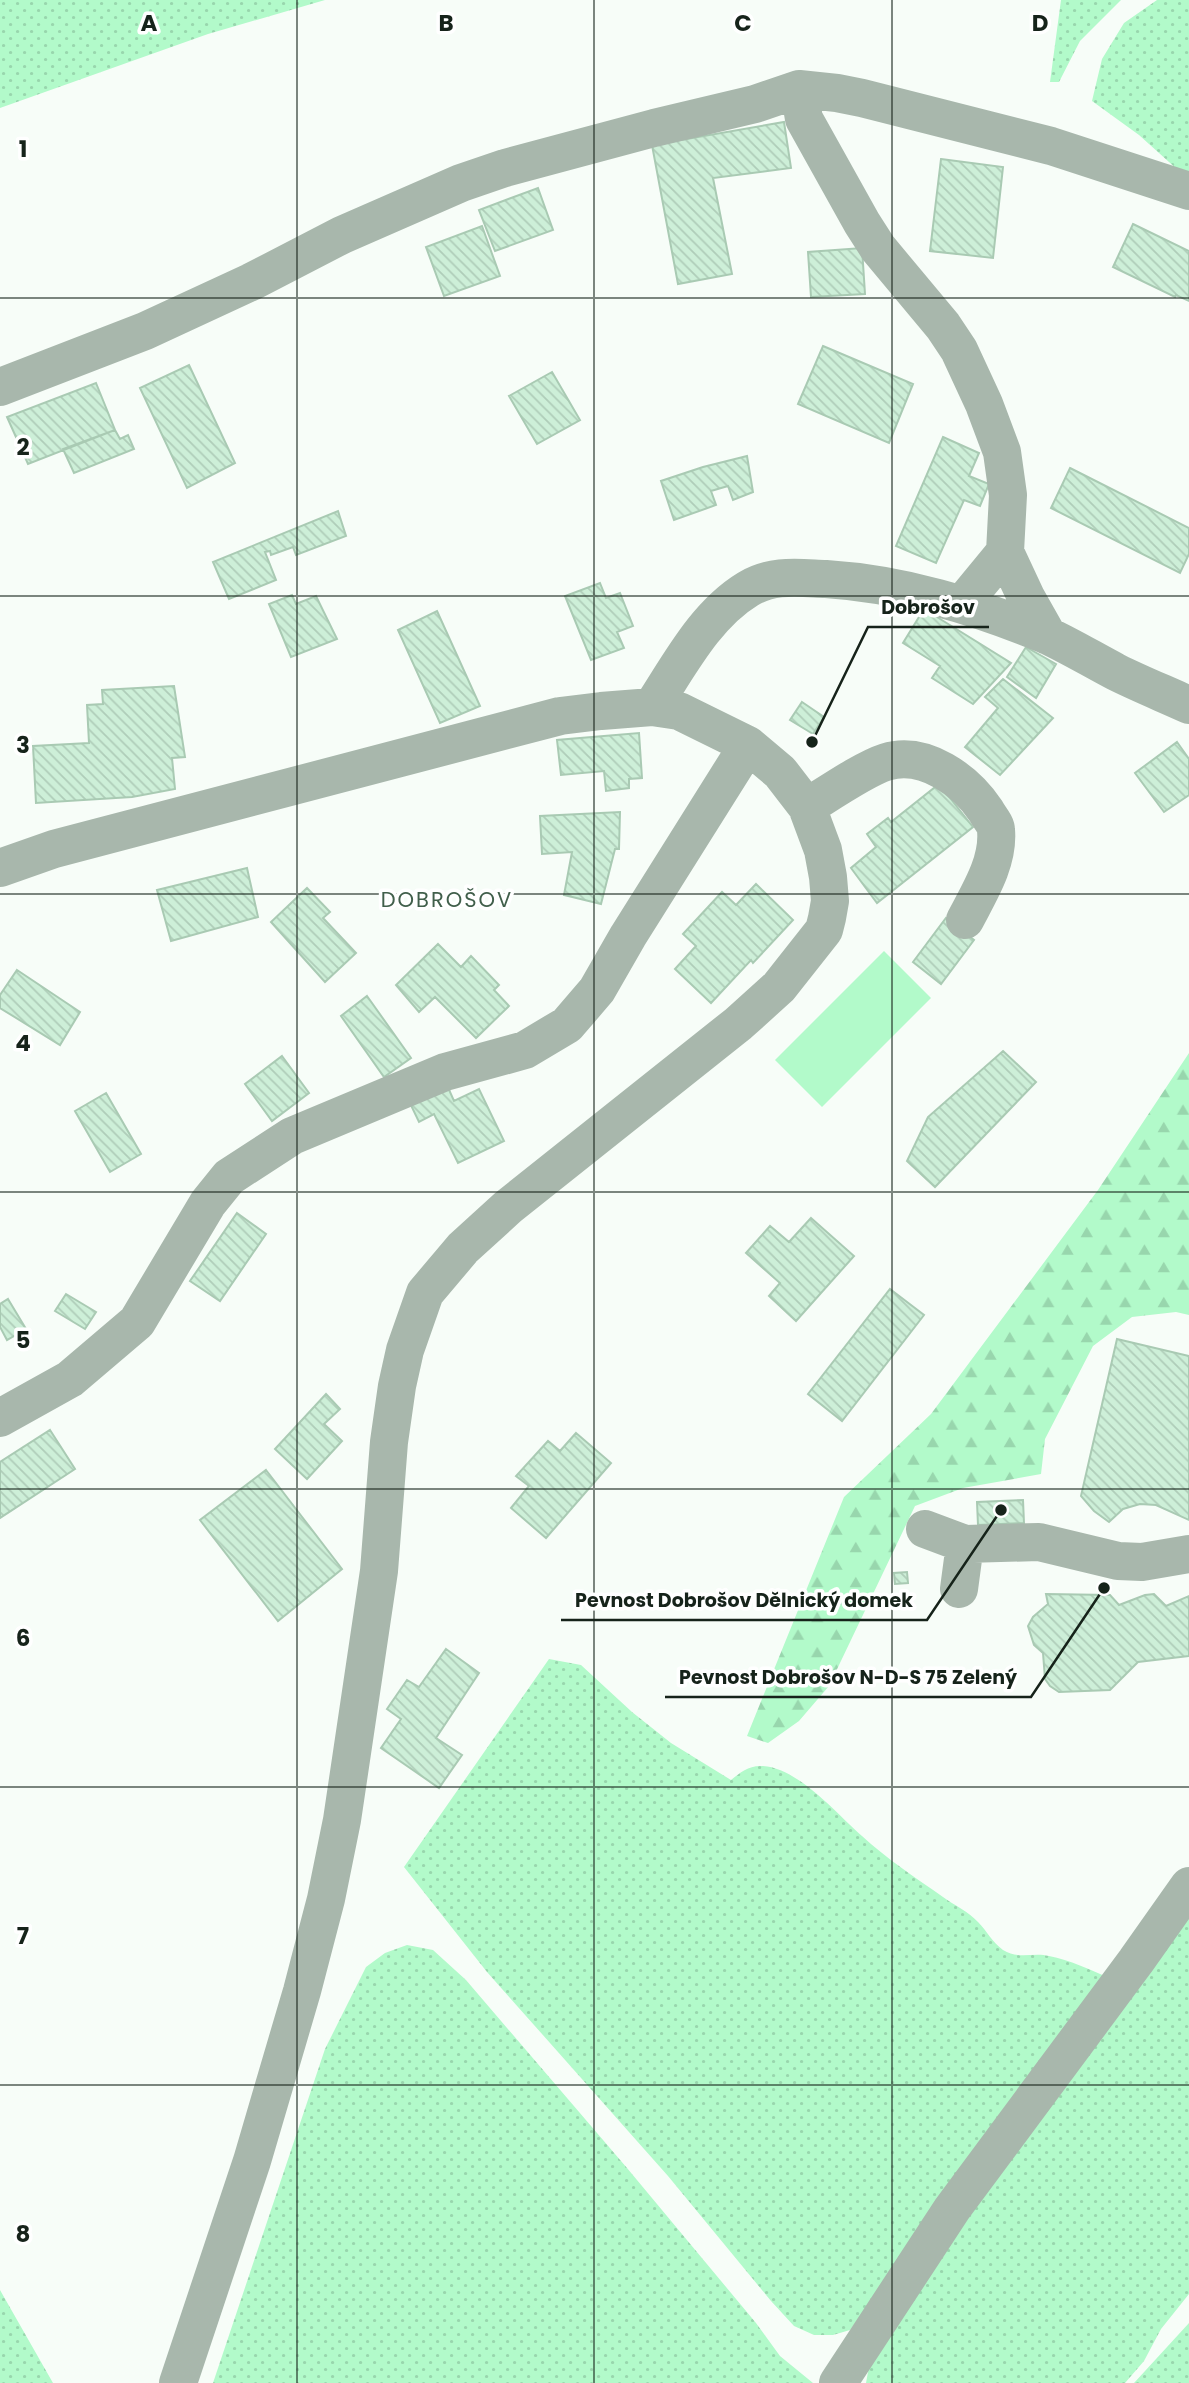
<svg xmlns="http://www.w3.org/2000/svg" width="1189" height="2383" font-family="Poppins,sans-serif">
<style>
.grass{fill:url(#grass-dots)}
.forest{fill:url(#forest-firs)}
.pitch{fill:#b2faca}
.building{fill:url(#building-back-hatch);stroke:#a9cab3;stroke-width:2}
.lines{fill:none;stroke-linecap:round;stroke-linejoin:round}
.minor{stroke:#a8b7ac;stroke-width:38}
.grid{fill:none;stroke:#16231a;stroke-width:2;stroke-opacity:0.55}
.labels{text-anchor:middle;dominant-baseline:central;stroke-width:7;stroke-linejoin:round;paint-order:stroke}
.quarter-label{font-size:21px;letter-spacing:2px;fill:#415f4b;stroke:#fff}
.grid-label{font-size:23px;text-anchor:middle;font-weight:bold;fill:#16231a;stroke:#fff;stroke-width:7;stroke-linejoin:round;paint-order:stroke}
.leader{fill:none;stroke:#16231a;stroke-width:2.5}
.callout-dot{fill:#16231a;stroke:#fff;stroke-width:2.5}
.callout-label{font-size:19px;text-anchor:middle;font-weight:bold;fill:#16231a;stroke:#fff;stroke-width:7;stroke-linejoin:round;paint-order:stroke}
</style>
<defs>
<pattern id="grass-dots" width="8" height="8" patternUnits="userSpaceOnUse" patternTransform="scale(1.75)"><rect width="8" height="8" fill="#b2faca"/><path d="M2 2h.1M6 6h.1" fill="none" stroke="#98d6ad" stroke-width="1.8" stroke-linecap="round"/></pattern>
<pattern id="forest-firs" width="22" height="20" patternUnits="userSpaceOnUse" patternTransform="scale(1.75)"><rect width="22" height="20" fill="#b2faca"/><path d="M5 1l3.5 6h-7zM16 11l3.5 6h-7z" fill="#98d6ad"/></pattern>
<pattern id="building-back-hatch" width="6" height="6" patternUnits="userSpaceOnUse" patternTransform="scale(1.75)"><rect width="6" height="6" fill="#cdefd8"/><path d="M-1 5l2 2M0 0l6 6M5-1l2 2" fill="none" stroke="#afcdb9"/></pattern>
</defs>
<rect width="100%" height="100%" fill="#f7fdf8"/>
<path class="grass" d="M0,0h325l-117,34 -208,74z
M1061,0h60l-41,41 -21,41h-9z
M1157,0h32v180l-50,-45 -47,-34 10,-42 22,-36z
M549,1659l32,6 51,47 39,31 60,37c10,-8 18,-15 32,-14 35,2 74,48 99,70 25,23 54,42 81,61 11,8 26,15 35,25 9,9 14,20 25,28 16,10 30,2 46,6 21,4 41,14 61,22l-260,352 -17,5h-19l-20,-9 -23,-25 -103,-125 -181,-204 -83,-105z
M1189,1904v390l-28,35 -17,32 -19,22h-259l4,-22 34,-62z
M407,1945l26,5 33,30 161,188 129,155 24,33 33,27h-600l112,-334 41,-82 19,-14z
M0,2290l53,93h-53z
M1189,2323v60h-55z"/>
<path class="forest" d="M1189,1053v262l-13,-3 -44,5 -39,29 -48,93 -4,35 -78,14 -48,18 -86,180 -30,35 -31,22 -21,-7 97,-239 87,-83 167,-224z"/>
<path class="pitch" d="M884,951l47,47 -109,109 -47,-47z"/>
<path class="building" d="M784,122l7,46 -78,10 19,96 -54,10 -26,-139z
M941,159l62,8 -10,91 -63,-7z
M538,188l15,42 -58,21 -16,-41z
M1133,224l56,27v50l-13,-6 -1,2 -62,-30z
M482,226l18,50 -56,20 -18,-49z
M862,248l3,46 -54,3 -3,-45z
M823,346l90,38 -24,59 -91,-39z
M189,365l46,98 -48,25 -47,-100z
M552,372l28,48 -43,24 -28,-48z
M96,383l19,47 -87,34 -21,-47z
M115,430l5,9 8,-4 6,14 -60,24 -11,-24z
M943,437l36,16 -10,23 20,8 -9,22 -16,-6 -28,63 -40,-17z
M747,456l6,36 -20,8 -5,-14 -17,5 5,14 -42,15 -13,-39 42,-14z
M1070,468l119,60v26l-9,19 -129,-65z
M338,511l8,25 -50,19 -3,-8 -22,8 -1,-4 -5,1 11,28 -47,19 -16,-37z
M600,583l6,15 14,-5 13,33 -16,6 7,16 -33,12 -26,-64z
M292,595l4,9 20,-8 21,43 -46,18 -22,-53z
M924,609l87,54 -38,41 -41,-26 8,-12 -37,-23z
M437,611l43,95 -40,17 -42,-93z
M1026,647l30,17 -20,34 -29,-21z
M1003,679l50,39 -53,57 -35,-28 33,-39 -13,-11z
M174,686l11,71 -13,1 3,31 -43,8 -96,6 -3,-57 56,-3 -2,-38 16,-1 -1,-14z
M802,702l22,15 -11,17 -23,-14z
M639,733l3,45 -13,1v9l-23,3 -2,-20 -43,4 -4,-35z
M1177,742l12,17v36l-25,17 -29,-39z
M939,784l34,43 -96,76 -26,-35 25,-21 -9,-13 21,-16 3,4z
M620,812l-1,37h-4l-14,55 -37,-9 8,-43 -30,2 -2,-38z
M247,868l11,49 -87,24 -14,-51z
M756,884l37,36 -40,43 -2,-3 -40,43 -36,-34 21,-23 -13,-12 39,-42 14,13z
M307,888l23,24 -7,6 33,35 -31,29 -54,-60z
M946,918l28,22 -33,44 -28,-22z
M438,944l23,23 10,-11 28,29 -5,5 15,16 -33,32 -41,-41 -16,15 -23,-27z
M17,970l63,42 -20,33 -60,-37v-13z
M367,996l44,62 -27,19 -43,-61z
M1003,1051l33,31 -101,105 -28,-26 21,-44z
M282,1056l27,37 -37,28 -27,-37z
M446,1083l8,18 25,-12 25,52 -46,22 -24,-49 -15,8 -11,-23z
M106,1093l35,61 -31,18 -35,-61z
M237,1213l29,21 -46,67 -30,-20z
M811,1218l43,38 -58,65 -27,-25 11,-13 -34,-30 24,-27 19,16z
M890,1289l34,26 -82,106 -34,-27z
M66,1294l30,18 -11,17 -30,-18z
M8,1299l18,30 -19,11 -7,-13v-23z
M1117,1339l72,17v164l-33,-15 -16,-1 -17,5 -14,13 -15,-11 -13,-15z
M326,1394l14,15 -16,15 18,17 -35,38 -32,-30z
M50,1430l25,39 -75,49v-56z
M576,1433l35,30 -65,75 -35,-30 18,-22 -13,-10 32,-35 12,10z
M266,1470l76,99 -64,52 -78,-101z
M1023,1500l1,23 -46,2 -1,-23z
M907,1572l1,11 -13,1 -1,-11z
M1046,1594l64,1 9,10 26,-10 9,-1 12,12 23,-10v60l-51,6 -28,28 -51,2 -9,-6 -5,-7 -2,-26 -9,-8 -6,-19 5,-9 15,-13z
M446,1649l33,24 -43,65 26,17 -23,33 -58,-40 20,-29 -14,-10 20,-29 12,7z"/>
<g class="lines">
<path class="minor" d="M799,89l5,30 58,104 16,25 65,78 16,24 25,54 18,48 6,43 -3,57 -42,51
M0,387l145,-56 106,-49 91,-47 119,-52 44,-15 149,-40 101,-24 44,-15 38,4 25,5 189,48 138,45
M1005,552l21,45 22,39
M652,707c27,-41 53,-92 96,-118 25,-15 50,-11 78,-10 77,5 149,27 220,56 24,11 47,25 70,37 24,12 49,22 73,33
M807,807c21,-13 57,-38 79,-45 39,-12 80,19 100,49 3,6 10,13 10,19 3,32 -17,63 -31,90
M0,868l54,-19 506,-133 41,-5 51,-4 27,4 69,34 32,27 27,35 16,43 5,27 2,24 -3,17 -3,12 -45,57 -41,37 -230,183 -45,41 -38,45 -20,57 -8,36 -8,56 -10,129 -37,249 -16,79 -24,92 -50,170 -74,222
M0,1418l70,-39 67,-57 71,-119 21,-26 63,-41 153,-64 80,-22 42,-25 30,-35 31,-54 120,-191
M925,1529l40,15 74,-2 79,19 24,1 47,-8
M959,1589l6,-45
M838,2383l114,-174 184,-248 53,-75"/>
</g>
<path class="grid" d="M297,0v2383M594,0v2383M892,0v2383M0,298h1189M0,596h1189M0,894h1189M0,1192h1189M0,1489h1189M0,1787h1189M0,2085h1189"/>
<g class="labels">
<g class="quarter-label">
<text x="447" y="899">DOBROŠOV</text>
</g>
</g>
<g class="grid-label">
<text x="149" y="31">A</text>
<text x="446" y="31">B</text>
<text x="743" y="31">C</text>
<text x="1040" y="31">D</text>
<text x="23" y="157">1</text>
<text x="23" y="455">2</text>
<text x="23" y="753">3</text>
<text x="23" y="1051">4</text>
<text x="23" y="1348">5</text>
<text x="23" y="1646">6</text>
<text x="23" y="1944">7</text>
<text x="23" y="2242">8</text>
</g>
<path class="leader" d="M812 742L868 627H989M1001 1510L927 1620H561M1104 1588L1031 1697H665"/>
<g class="callout-dot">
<circle cx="812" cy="742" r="7"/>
<circle cx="1001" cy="1510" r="7"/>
<circle cx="1104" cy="1588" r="7"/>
</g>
<g class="callout-label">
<text x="928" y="614">Dobrošov</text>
<text x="744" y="1607">Pevnost Dobrošov Dělnický domek</text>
<text x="848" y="1684">Pevnost Dobrošov N-D-S 75 Zelený</text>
</g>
</svg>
